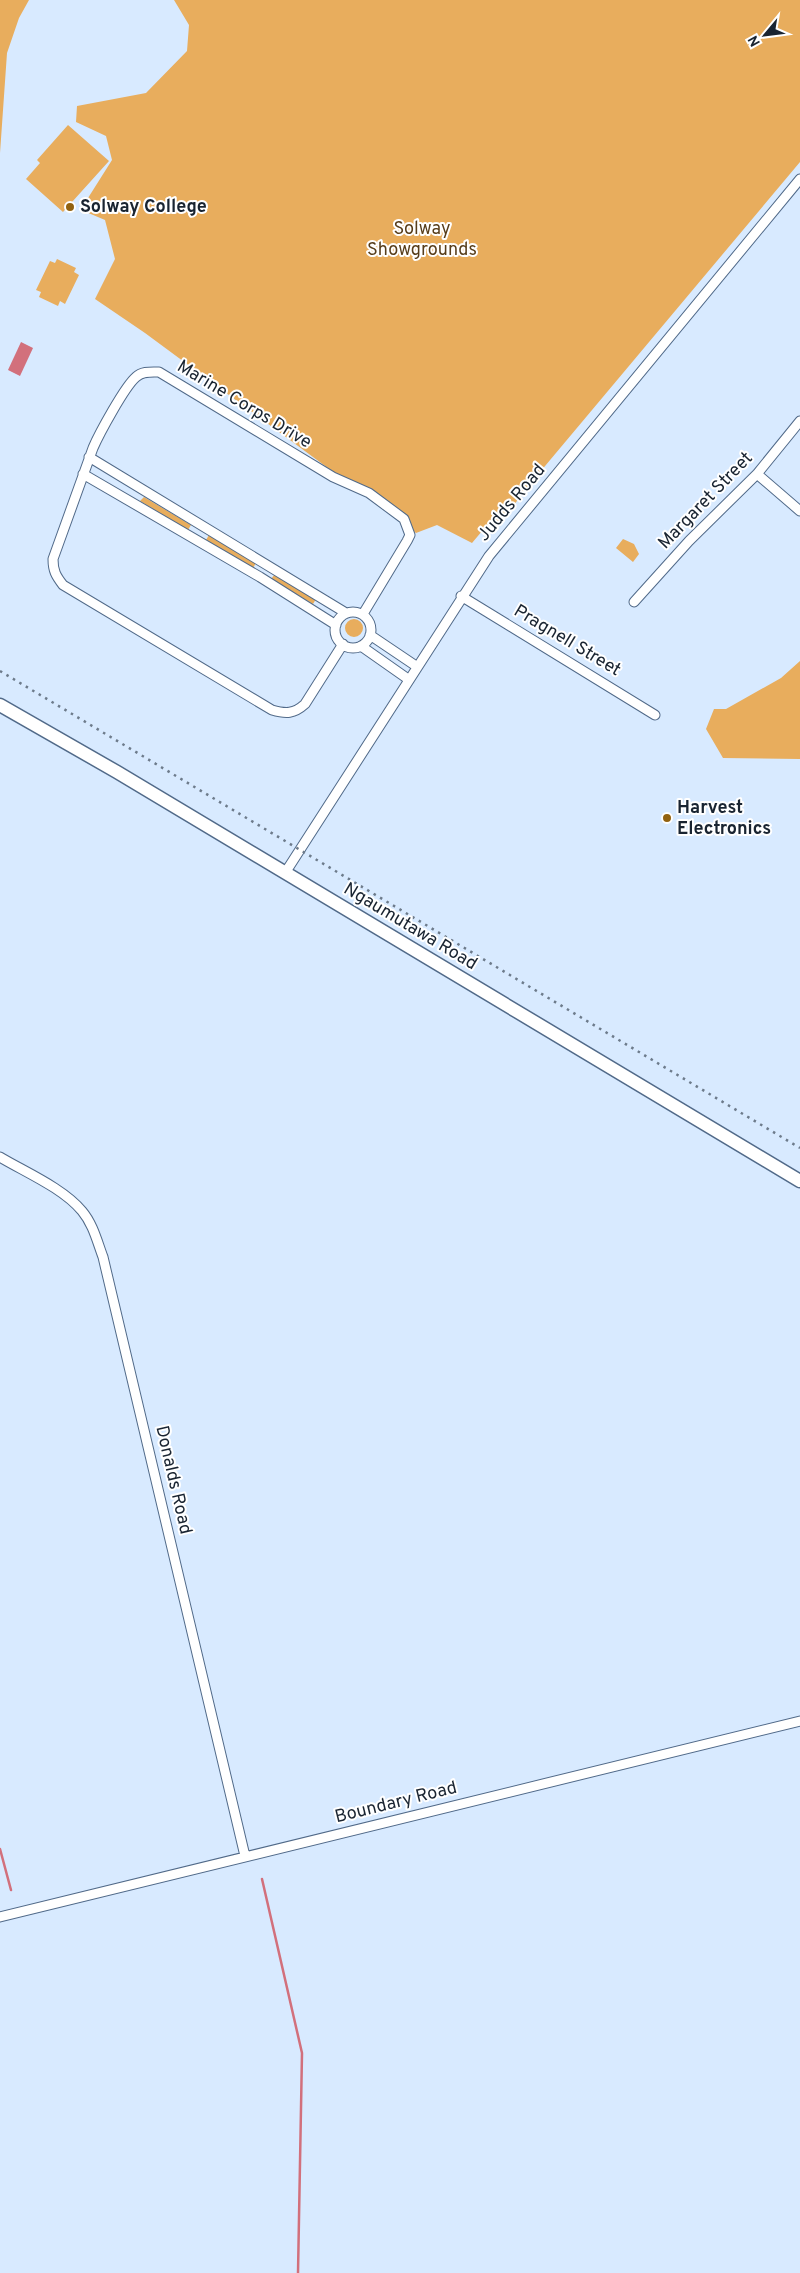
<svg xmlns="http://www.w3.org/2000/svg" width="800" height="2273" font-family="Overpass,sans-serif">
<style>
.green{fill:#e8ad5d}
.water{fill:#d2707c}
.lines{fill:none;stroke-linecap:round;stroke-linejoin:round}
.stream{stroke:#d2707c;stroke-width:2.5}
.minor-casing{stroke:#516a89;stroke-width:11}
.secondary-casing{stroke:#516a89;stroke-width:15}
.minor{stroke:#fff;stroke-width:9}
.secondary{stroke:#fff;stroke-width:12}
.rail{stroke:#6d7b8b;stroke-width:2.5;stroke-dasharray:2.5 5;stroke-linecap:butt}
.poi-dot{fill:#926210;stroke:#fff;stroke-width:2}
.labels{text-anchor:middle;dominant-baseline:central;stroke-width:4;stroke-linejoin:round;paint-order:stroke}
.poi-label{font-size:18px;font-weight:bold;fill:#192431;stroke:#fff;text-anchor:start}
.park-label{font-size:18px;fill:#573d1a;stroke:#fff}
.street-label{font-size:18px;fill:#192431;stroke:#fff}
</style>
<rect width="100%" height="100%" fill="#d8eaff"/>
<path class="green" d="M0,0h29l-10,18 -12,35 -7,100z
M174,0h626v162l-265,316 -40,51 -7,-5 -16,19 -35,-18 -21,8 -271,-200 -50,-34 20,-40 -10,-39 -19,-8 2,-14 24,-38 -6,-24 -30,-14 1,-16 69,-13 41,-42 2,-26z
M68,125l41,36 -46,51 -37,-33 14,-16 -3,-3z
M57,259l19,9 -2,4 5,3 -14,29 -5,-3 -2,5 -19,-9 2,-5 -5,-2 14,-29 5,2z
M144,497l47,28 -3,5 -48,-29z
M209,535l47,28 -3,5 -47,-28z
M623,539l11,5 5,10 -6,8 -17,-14z
M275,574l41,25 -3,5 -42,-25z
M345 628a9 9 0 1 1 18 0a9 9 0 1 1-18 0Z
M800,661v98l-77,-1 -17,-29 8,-20h12l55,-31z"/>
<path class="water" d="M21,342l12,6 -13,28 -12,-6z"/>
<g class="lines">
<path class="stream" d="M0,1849l11,41
M262,1879l40,174 -4,220"/>
<g class="minor-casing">
<path id="minor" d="M89,457l257,156
M83,474l177,103 76,48
M757,474l43,37
M461,596l194,119
M634,602l55,-61 68,-67 43,-53
M335 630a18 18 0 1 1 36 0a18 18 0 1 1-36 0Z
M370,635l46,31
M343,644l-38,60c-11,10 -19,10 -33,6l-209,-125c-7,-9 -10,-14 -10,-26l40,-111c6,-14 32,-62 43,-71 6,-6 15,-5 23,-5l174,105 36,16 35,26 6,16 -3,6 -44,73
M361,646l47,33
M285,873l204,-317 311,-377
M0,1157c25,15 63,31 82,54 11,13 15,30 21,46l142,599
M0,1917l800,-196"/>
</g>
<g class="secondary-casing">
<path id="secondary" d="M0,705l117,67 683,409"/>
</g>
<use href="#minor" class="minor"/>
<use href="#secondary" class="secondary"/>
<path class="rail" d="M0,671l800,477"/>
</g>
<g class="poi-dot">
<circle cx="70" cy="207" r="5"/>
<circle cx="667" cy="818" r="5"/>
</g>
<g class="labels">
<g class="poi-label">
<text x="80" y="207">Solway College</text>
<text x="677" y="808">Harvest<tspan x="677" dy="21">Electronics</tspan></text>
</g>
<g class="park-label">
<text x="422" y="229">Solway<tspan x="422" dy="21">Showgrounds</tspan></text>
</g>
<g class="street-label">
<text transform="translate(244 405) rotate(31)">Marine Corps Drive</text>
<text transform="translate(706 501) rotate(-46)">Margaret Street</text>
<text transform="translate(512 503) rotate(-50)">Judds Road</text>
<text transform="translate(567 641) rotate(31)">Pragnell Street</text>
<text transform="translate(410 927) rotate(31)">Ngaumutawa Road</text>
<text transform="translate(173 1480) rotate(77)">Donalds Road</text>
<text transform="translate(396 1803) rotate(-14)">Boundary Road</text>
</g>
</g>
<g transform="translate(765 35) rotate(241)" stroke="#ffffff" stroke-width="4" paint-order="stroke">
<path d="M0-4L9 19L0 12L-9 19Z" fill="#192431"/>
<text y="-8" font-size="14" font-weight="bold" text-anchor="middle" fill="#192431">N</text>
</g>
</svg>
